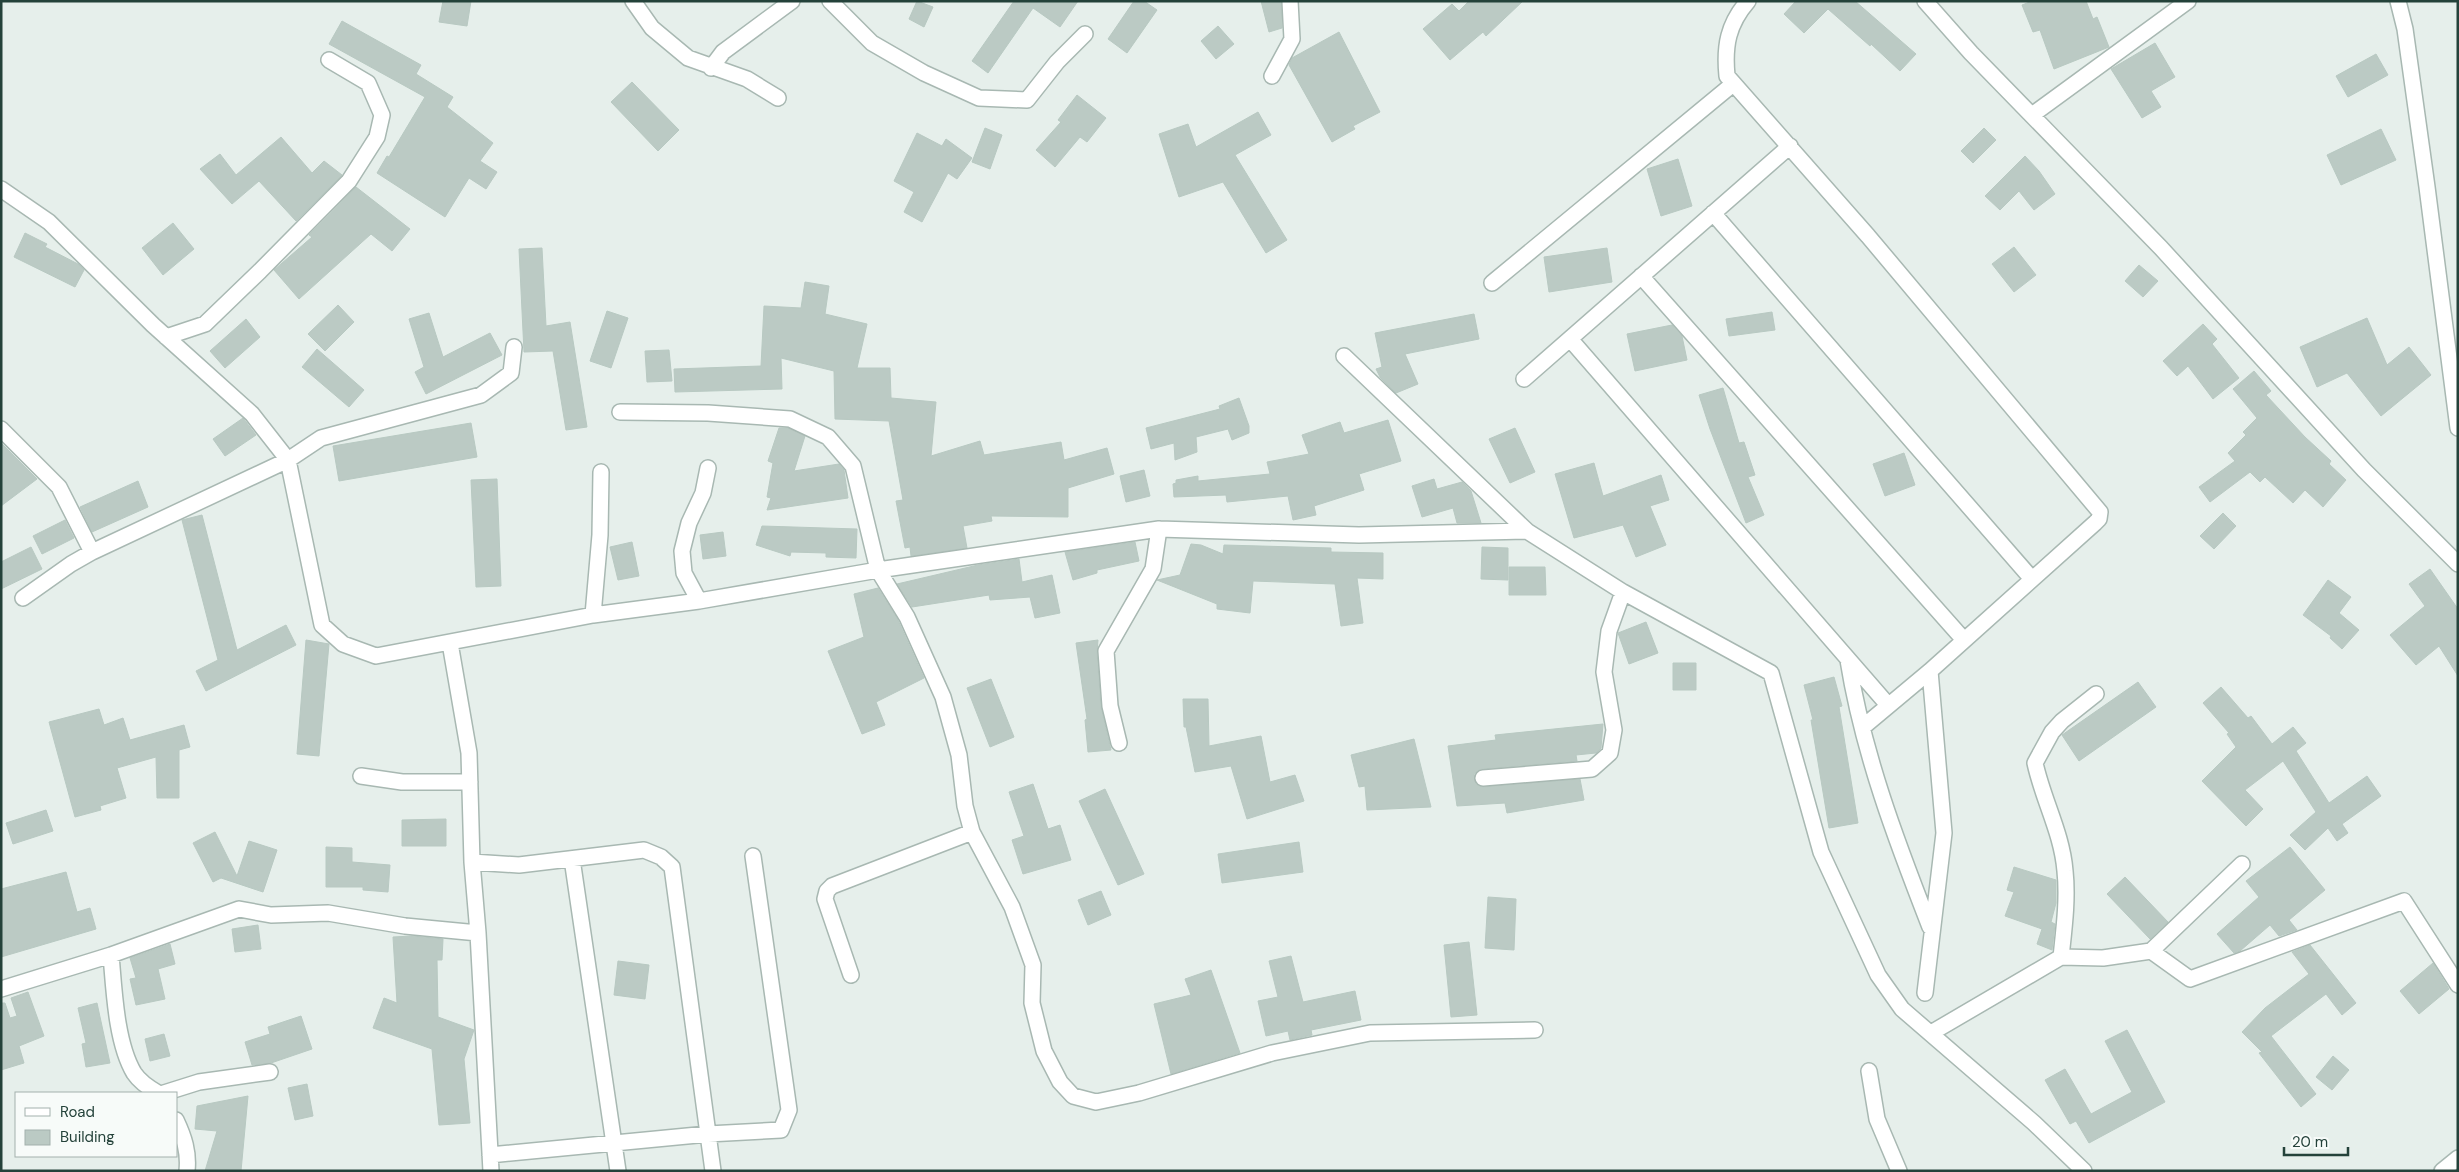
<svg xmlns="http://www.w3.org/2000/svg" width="2459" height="1172" font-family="'DM Sans',sans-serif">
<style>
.building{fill:#bbcac4;stroke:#b8c9c2}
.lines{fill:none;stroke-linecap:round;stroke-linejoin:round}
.minor-casing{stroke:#a8b8b2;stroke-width:18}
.minor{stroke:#fff;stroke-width:15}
</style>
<rect width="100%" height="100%" fill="#e6efeb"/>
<path class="building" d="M443,1h28l-4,25 -28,-4z
M917,1l16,6 -9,20 -15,-8z
M1014,1h64l-18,26 -27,-19 -45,65 -16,-12z
M1134,1h10l13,9 -30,43 -19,-14z
M1261,1h20l1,27 -13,4z
M1469,1h54l-37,35 -3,-4 -33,28 -27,-31 29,-25 7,7z
M1796,1h59l61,53 -16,17 -29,-27 -1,2 -42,-37 -24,24 -20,-19z
M2032,1h54l7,18 4,-2 12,30 -55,22 -14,-39 -7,2 -11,-27z
M342,21l79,44 -5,9 37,23 -6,10 46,36 -13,18 17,11 -11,17 -17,-11 -24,39 -68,-44 10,-17 2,1 36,-60 -96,-53z
M1218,26l16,18 -18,15 -15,-18z
M1339,32l41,80 -27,14 2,3 -23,13 -43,-77 3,-7z
M2155,43l20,34 -24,14 10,16 -19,11 -31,-49z
M2376,54l12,21 -40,22 -12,-21z
M632,82l47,48 -21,21 -47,-49z
M1077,95l29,23 -19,24 -7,-5 -25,30 -19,-17 25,-28 -3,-2z
M1258,112l13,23 -36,20 52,85 -21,13 -43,-71 -44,15 -20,-63 29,-10 8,23z
M985,128l17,7 -12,34 -18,-7z
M1984,128l12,12 -23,23 -12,-12z
M2381,129l15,31 -55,25 -14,-30z
M917,133l25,13 4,-7 26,19 -15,21 -9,-6 -26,49 -18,-10 10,-20 -20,-11z
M281,137l31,36 12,-12 18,14 -46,46 -37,-40 -27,23 -32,-35 20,-15 16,21z
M2025,156l14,15 16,23 -21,16 -15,-19 -19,19 -15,-14z
M1678,159l14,47 -31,10 -14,-47z
M356,187l54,42 -18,22 -21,-17 -72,65 -25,-29 38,-33 -3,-2z
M173,223l21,26 -31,26 -21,-27z
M25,233l22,11 -2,3 33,17 6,6 -9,17 -61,-30z
M2014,247l22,28 -22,17 -22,-28z
M542,248l4,78 24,-4 17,105 -21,3 -13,-79 -29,1 -5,-103z
M1607,248l5,34 -63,10 -5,-35z
M2139,265l19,16 -15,16 -18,-16z
M805,282l24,4 -4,28 42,10 -10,44h33l1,30 45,4 -5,54 49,-15 4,14 77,-13 3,18 43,-12 7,26 -46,14v29l-77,-1 1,5 -29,5 4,22 -56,8 -1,-9 -5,1 -9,-47 7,-1 -14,-79 -54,-2 -1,-48 -53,-13 1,31 -107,3 -1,-23 87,-3 3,-60 37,2z
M338,305l16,17 -29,29 -17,-17z
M607,311l21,7 -17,50 -21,-7z
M1772,312l3,18 -46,6 -3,-17z
M429,313l14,44 47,-24 12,22 -76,39 -11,-22 9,-5 -15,-48z
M1474,314l5,25 -74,15 13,30 -22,9 -16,-16 -4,-8 6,-2 -7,-34z
M2367,318l20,47 22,-18 22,28 -50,41 -34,-43 -30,14 -17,-40z
M246,319l14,18 -35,31 -15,-17z
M2203,324l14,15 -5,5 27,34 -26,21 -25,-33 -11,10 -14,-15z
M1672,325l10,11 5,24 -52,11 -8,-37z
M317,349l47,41 -15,17 -47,-40z
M669,350l3,31 -25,1 -2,-31z
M2254,371l17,20 -5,4 39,42 26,24 -2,3 17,16 -23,27 -18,-17 -12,13 -28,-26 -5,5 -10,-10 -40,30 -11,-15 36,-26 -7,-8 18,-18 -3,-3 14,-14 -24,-29z
M1723,388l16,55 5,-1 11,33 -7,2 16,38 -18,8 -36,-94 -11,-34z
M1239,398l10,28v7l-17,7 -4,-11 -32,8 1,15 -22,8 -1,-17 -23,6 -5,-21 74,-19 -1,-3z
M243,418l13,17 -31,21 -12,-17z
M1388,420l13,41 -42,13 5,16 -50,16 2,9 -23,5 -5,-24 -61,6 -1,-7 -52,2 -1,-13 3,-1v-3l22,-4v5l72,-7 -3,-12 42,-8 -7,-19 38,-13 4,11z
M471,423l6,34 -138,24 -6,-35z
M779,428h9l17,8 -11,35 45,-7 5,6 4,28 -81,12 4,-12 -4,-1 6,-34 -5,-2z
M1515,428l20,44 -25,11 -21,-44z
M1,443l36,36 -36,27z
M1904,453l11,32 -30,11 -12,-32z
M1594,463l9,33 58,-21 8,25 -19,6 16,39 -30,12 -13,-32 -49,13 -19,-64z
M1144,470l6,26 -24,6 -6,-26z
M497,479l4,107 -25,1 -5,-107z
M1434,479l3,10 25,-7 9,9 10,32h-24l-4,-15 -31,9 -10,-31z
M138,481l10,26 -56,25 -12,-25z
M2223,513l13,13 -22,23 -14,-13z
M202,515l35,135 49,-25 10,20 -90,46 -10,-20 22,-11 -36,-140z
M65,520l9,18 -32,16 -9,-18z
M762,526l95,3 -1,29 -30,-1v-4l-35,-1 -1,4 -34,-11z
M723,532l3,24 -23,3 -3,-24z
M632,542l7,34 -21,4 -8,-33z
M1135,542l4,19 -42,9v3l-24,7 -8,-28z
M1191,544l10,1 22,9 1,-9 107,3v4l52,1v26l-26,-1 6,45 -22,3 -6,-42 -82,-3 -3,32 -33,-4v-5l-60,-24 23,-5z
M31,547l11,22 -41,20v-27z
M1482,547l26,1v32l-27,-1z
M1019,559l3,23 30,-7 8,38 -25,5 -5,-21 -40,3 -1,-5 -77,12 -15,-23 81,-19z
M1509,567h36l1,28h-37z
M2430,569l28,40v67l-19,-30 -23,19 -26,-30 35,-29 -16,-22z
M2328,580l23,17 -12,16 20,17 -17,19 -12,-11 1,-2 -28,-21z
M878,588l19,30 27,60 -48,24 9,23 -23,9 -34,-83 36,-14 -10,-43z
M1646,622l12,31 -29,11 -11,-31z
M306,640l23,4 -10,112 -22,-2z
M1098,640l-1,12 4,55 10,43 -23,2 -3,-32 2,-1 -11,-76z
M1673,663h23v27h-23z
M1834,677l8,29 -3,1 19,116 -29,5 -18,-108h2l-9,-35z
M991,679l23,58 -24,10 -23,-59z
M2138,682l18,25 -77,54 -17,-26z
M2221,687l27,31 3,-2 21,28 21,-17 13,16 -10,8 33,52 38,-27 14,20 -39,28 6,9 -11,8 -9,-13 -23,22 -15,-15 26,-23 -33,-51 -38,29 18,19 -17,17 -44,-45 34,-34 -9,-13 2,-1 -26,-30z
M1183,699h25l1,47 52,-10 9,46 25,-7 9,26 -57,18 -16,-53 -36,6 -9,-45h-2z
M99,709l5,16 19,-7 7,22 54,-15 6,22 -11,3v48h-22l-1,-41 -39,11 9,30 -26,8 1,4 -26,7 -26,-95z
M1603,724l-2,24 -5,5 -20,2 1,6 -95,8 -8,5 2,10 7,3 97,-8 4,21 -77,13 -2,-10 -48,3 -9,-60 48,-6 -1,-5z
M1414,739l17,68 -64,3 -2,-24 -6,1 -8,-32z
M1033,784l15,45 12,-4 11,35 -48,14 -11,-34 12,-4 -15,-44z
M1105,789l39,85 -26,11 -39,-84z
M46,810l7,21 -40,13 -7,-21z
M446,819v27h-44v-26z
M215,832l22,44 12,-35 28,9 -14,42 -42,-14 -8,4 -20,-39z
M1299,842l4,30 -81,11 -4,-29z
M326,847l26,1v14l38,3 -2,27 -25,-2v-3h-37z
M2290,847l35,43 -36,30 8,10 -18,6 -9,-11 -30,26 -6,2 -17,-19 42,-37 -13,-16z
M2014,867l42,13v23l-5,19 4,2 -3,26 -15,-6 5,-15 -37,-13 9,-24 -7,-2z
M66,872l11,40 13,-4 6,21 -95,28v-68z
M2125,877l43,45 -18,17 -43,-45z
M1101,891l10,24 -23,10 -10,-25z
M1488,897l28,2 -2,51 -29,-2z
M258,925l3,24 -26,3 -3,-23z
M412,936l31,3 -1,21h-5l1,57 36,13 -10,29 6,64 -31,2 -7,-76 -59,-21 11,-30 13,5 -4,-66z
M1469,942l8,73 -26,2 -7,-72z
M170,944l5,20 -17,5 7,30 -29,6 -6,-26 6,-1 -6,-20z
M2310,945l46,58 -14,12 -16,-21 -55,42 45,58 -15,13 -42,-54 3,-1 -20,-20 23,-24 44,-34 -17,-22z
M1291,956l12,46 52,-11 6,29 -50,10 1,5 -22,5 -2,-9 -22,5 -8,-35 20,-4 -9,-36z
M618,961l31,4 -4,34 -31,-4z
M2433,963l16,26 -30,25 -19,-23z
M1211,970l29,83 -69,21 -17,-70 37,-9 -6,-16z
M28,992l16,44 -25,10 5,17 -23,7v-67h4l5,15 7,-2 -6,-18z
M97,1003l13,60 -24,4 -4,-23 4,-1 -8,-35z
M301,1016l11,33 -41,14 -19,2 -7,-23 25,-8 -2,-7z
M2127,1030l38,72 -76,41 -13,-22 -6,3 -25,-44 20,-11 26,45 41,-22 -27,-51z
M164,1034l6,22 -20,5 -5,-22z
M2333,1056l16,14 -17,20 -16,-13z
M307,1084l6,32 -18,4 -7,-32z
M248,1096l-7,75h-36l12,-40 -22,-2 2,-23z"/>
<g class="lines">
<g class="minor-casing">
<path id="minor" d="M633,1l19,27 36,30 59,21 31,19
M830,1l42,42 52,30 55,25 48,2 30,-38 28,-28
M1748,1c-20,23 -24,45 -21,75l141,160 232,276 -1,7 -4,4 -165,148 -67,56
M1925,1l46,52 190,195 203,222 94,94
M2398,1l7,28 22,158 31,241
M711,68l12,-16 69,-51
M1272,76l20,-37 -2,-38
M2032,115l156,-114
M1,189l48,33 104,103 99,89 36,46 34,165 21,19 33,12 217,-41 106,-14 179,-31 281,-41 200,6 168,-4 96,61 148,81 50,179 57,123 24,34 132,114 50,48
M1713,213l319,366
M1641,276l323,364
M1492,283l241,-199
M166,337l39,-13 55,-53 89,-90 28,-44 5,-22 -14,-32 -39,-23
M1570,339l318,366
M1344,356l183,175
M1524,379l266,-233
M620,412l88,1 82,6 38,18 25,29 25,104 29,47 36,80 16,58 6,51 7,26 40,75 21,58 -1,38 12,48 16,31 13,14 23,6 43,-9 133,-40 98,-20 165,-3
M1,429l58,58 33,65
M23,598l48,-34 21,-12 196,-92 33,-22 160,-43 30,-22 3,-26
M699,601l-15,-28 -2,-22 7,-28 14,-30 5,-25
M593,615l7,-80 1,-63
M450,643l19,110 3,109 6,71 13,238
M1848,660c15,93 48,180 82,267
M1119,743l-9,-37 -4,-55 47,-82 6,-40
M361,776l41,6h68
M1483,778l109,-9 18,-16 4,-23 -10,-58 5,-41 14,-39
M572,859l46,312
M472,862l47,3 125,-15 17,7 11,10 41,304
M2151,951l39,28 214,-78 54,84
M111,955c3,34 5,88 23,118 6,9 15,15 24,20
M2061,957c3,-28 7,-58 4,-86 -3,-38 -22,-71 -30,-108l17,-31 10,-11 34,-27
M851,975l-26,-76 2,-8 5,-5 140,-54
M1,989l110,-34 128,-46 32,6 57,-2 77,13 73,7
M1925,993l19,-160 -14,-162
M1931,1033l130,-76 42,1 48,-7 91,-87
M1869,1071l8,48 22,52
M164,1093l35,-11 71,-10
M176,1120c8,17 13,32 11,51
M490,1155l218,-21 73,-4 8,-20 -36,-254
M2442,1171l16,-13"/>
</g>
<use href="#minor" class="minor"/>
</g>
<rect width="2459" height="1172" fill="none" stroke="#24423a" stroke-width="5"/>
<rect x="15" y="1092" width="162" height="65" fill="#f7fbf9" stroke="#a3b1ad"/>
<rect x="25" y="1108" width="25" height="8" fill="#ffffff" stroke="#a3b1ad"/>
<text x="60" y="1117" font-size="15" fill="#24423a">Road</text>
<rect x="25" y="1130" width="25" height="15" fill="#bbcac4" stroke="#a3b1ad"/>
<text x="60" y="1142" font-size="15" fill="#24423a">Building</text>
<path d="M2284 1147v8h64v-8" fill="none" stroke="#24423a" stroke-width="2.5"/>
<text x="2292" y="1147" font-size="15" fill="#24423a" stroke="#f7fbf9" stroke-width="4" paint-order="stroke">20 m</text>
</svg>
